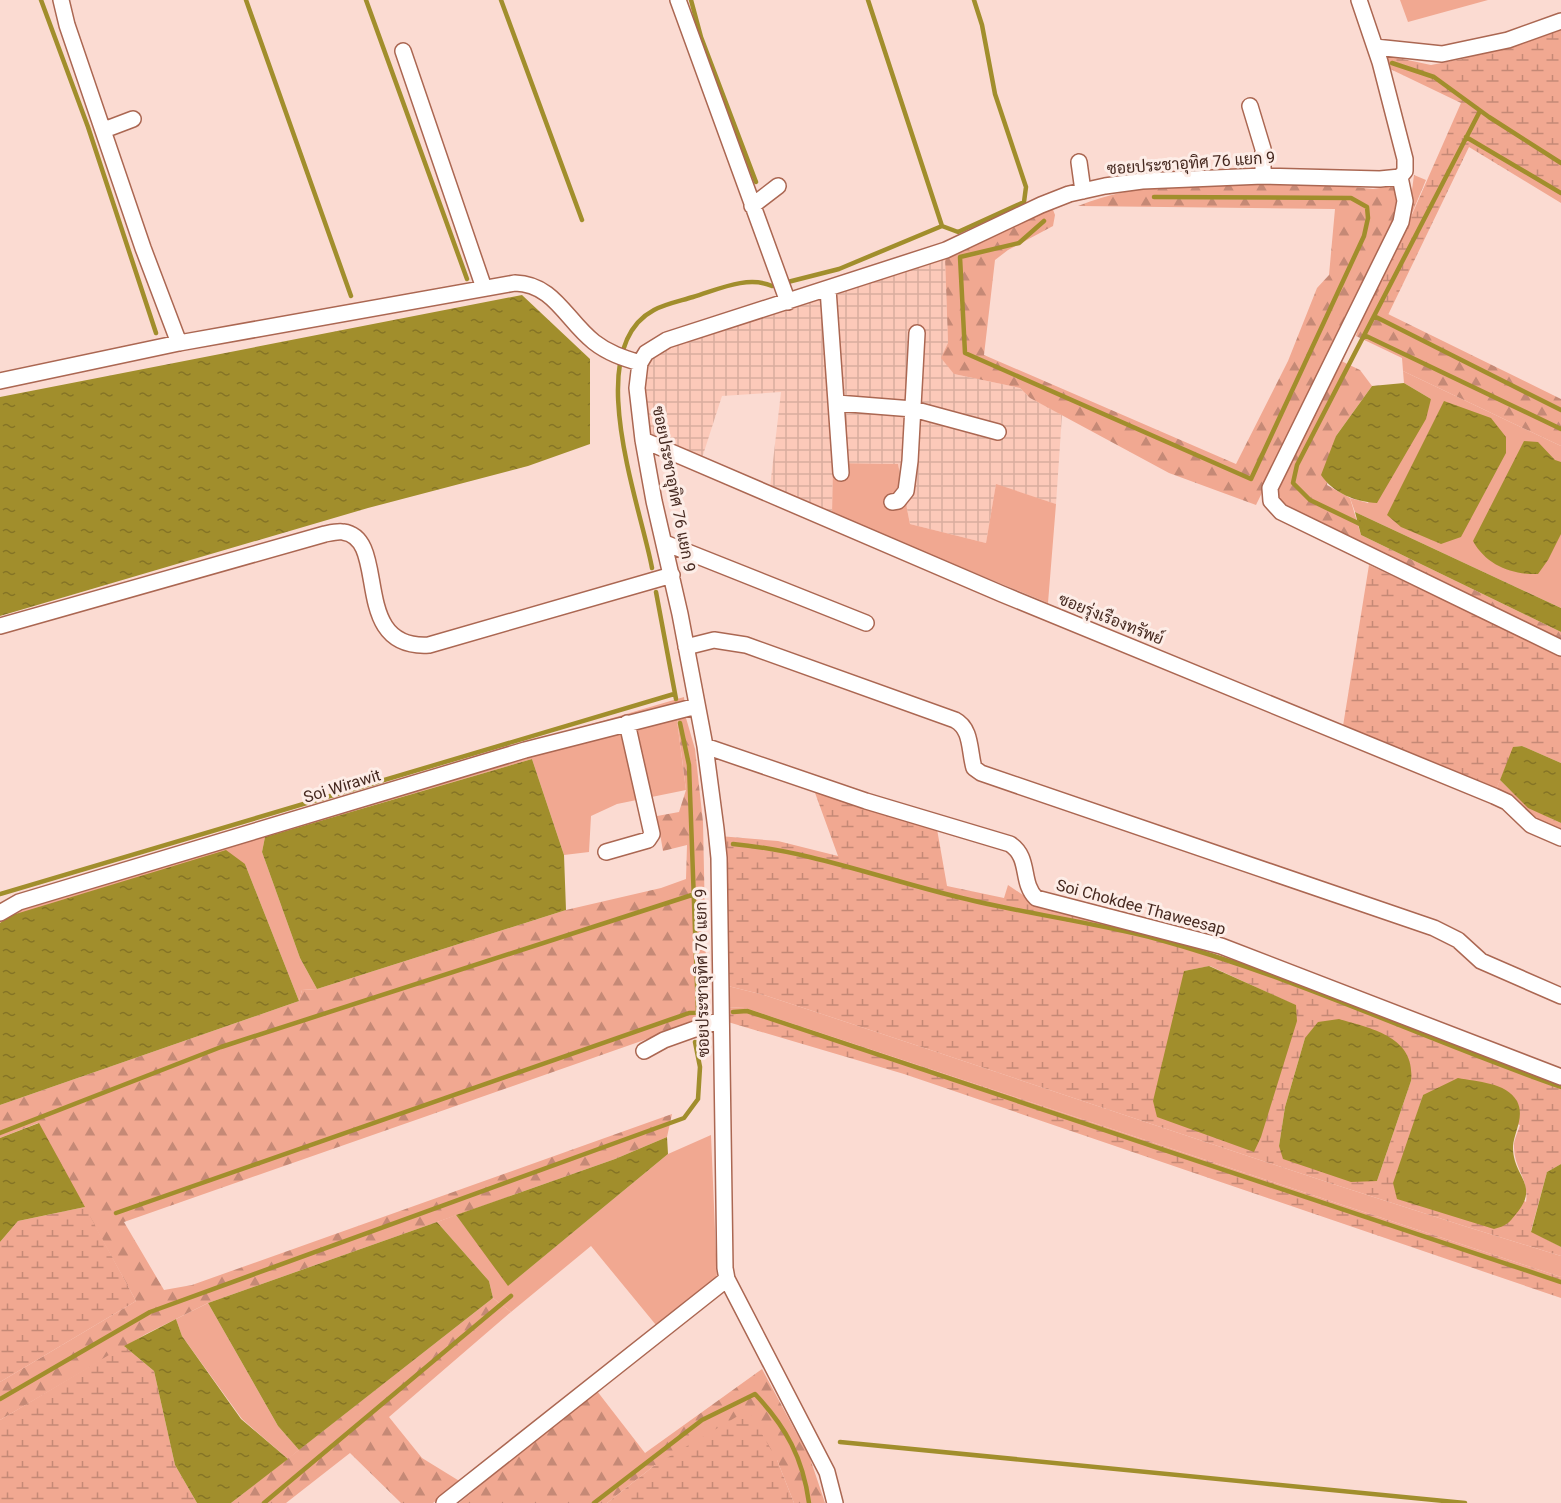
<svg xmlns="http://www.w3.org/2000/svg" width="1561" height="1503" font-family="Roboto,Sarabun,sans-serif">
<style>
.industrial{fill:url(#industrial-grid)}
.grass{fill:#f1a891}
.forest{fill:url(#forest-firs)}
.wetland{fill:url(#wetland-marsh);fill-rule:evenodd}
.water{fill:url(#water-ripples)}
.lines{fill:none;stroke-linecap:round;stroke-linejoin:round}
.stream{stroke:#a18e2c;stroke-width:4.5}
.minor-casing{stroke:#ab6752;stroke-width:18}
.minor{stroke:#fff;stroke-width:15}
.labels{text-anchor:middle;dominant-baseline:central;stroke-width:6;stroke-linejoin:round;paint-order:stroke}
.street-label{font-size:16px;fill:#45281f;stroke:#fdede7}
</style>
<defs>
<pattern id="industrial-grid" width="8" height="8" patternUnits="userSpaceOnUse" patternTransform="scale(1.5)"><rect width="8" height="8" fill="#fcc9b9"/><path d="M0 4h8M4 0v8" fill="none" stroke="#d9ad9f"/></pattern>
<pattern id="forest-firs" width="22" height="20" patternUnits="userSpaceOnUse" patternTransform="scale(1.5)"><rect width="22" height="20" fill="#f1a891"/><path d="M5 1l3.5 6h-7zM16 11l3.5 6h-7z" fill="#c58976"/></pattern>
<pattern id="wetland-marsh" width="20" height="14" patternUnits="userSpaceOnUse" patternTransform="scale(1.5)"><rect width="20" height="14" fill="#f1a891"/><path d="M1 5h8M5 5V1M11 12h8M15 12V8" fill="none" stroke="#c58976"/></pattern>
<pattern id="water-ripples" width="26" height="14" patternUnits="userSpaceOnUse" patternTransform="scale(1.5)"><rect width="26" height="14" fill="#a18e2c"/><path d="M2 4q2-2 4 0t4 0M15 11q2-2 4 0t4 0" fill="none" stroke="#857425"/></pattern>
</defs>
<rect width="100%" height="100%" fill="#fbdbd2"/>
<path class="industrial" d="M945,258l3,85 6,31 66,14 10,10 32,17 -6,89 -60,-19 -10,58 -76,-19 -12,-60 -65,-1 -1,51 -62,-27 11,-95 -59,4 -20,62 -54,-22 -6,-53 4,-20 11,-13z"/>
<path class="grass" d="M1400,0h88l-80,22z
M1403,371l158,75v162l-206,-96 -5,-14 18,5 63,-104 -27,-16z
M833,463l65,1 12,60 76,19 10,-59 60,20 -8,99 -216,-89z
M684,697l2,21 -9,2 9,70 -69,14 -26,12 -2,36 -25,3 -32,-96 -267,78 -3,15 38,106 17,31 -15,1 -3,11 -54,-137 -236,52 -9,7v-19l282,-89z
M728,986l36,9c266,87 529,179 797,261v21l-816,-269 -18,-1z
M711,1135l6,143 -5,7 -56,40 -65,-79 -80,66 -18,-14 -4,-17 -52,-59 19,-7 53,70 159,-131z
M208,1303l70,123 21,24 -11,9 -46,-40 -60,-83 -6,-17z"/>
<path class="forest" d="M1414,175l12,5 -48,114 10,20 173,85v47l-158,-75 -1,-13 -46,-22 10,-31 44,-100z
M1294,181l79,8 21,-3 6,25 -144,294 -87,-32 -139,-75 -10,-10 -66,-14 -13,-16 7,-15 -3,-85 107,-51 3,8 -2,11 -45,24 -13,10 -11,95 252,109 52,-103 29,-73 12,-13 6,-66 -257,-3c67,-27 145,-23 216,-25z
M1337,359l23,11 12,16 -36,50 -9,49 23,13 11,37 200,97v12l-277,-135 -8,-9 -1,-13z
M686,718l9,31 8,73 4,196 -583,204 40,68 28,-5 480,-171 -5,23 -52,22 -407,144 -62,31 -146,86v-38l136,-81 -98,-178 -38,15v-33l299,-104 3,-11 15,-1 249,-79 95,-22 25,-9 1,-34 -24,6 -6,-35 22,-4 7,-22 -9,-71z
M1500,780c18,19 38,33 61,43v12l-32,-15 -33,-30z
M493,1298l18,14 -122,105 33,41 39,24 -28,21h-32l-51,-50 -64,50h-55z
M762,1369l48,89 15,45h-31l-17,-43 -122,5 -48,38h-148l138,-112 48,62z"/>
<path class="wetland" d="M1561,27v176l-92,-56 -81,168 -11,-21 84,-191 -75,-36 -2,-12 47,10 31,-6z
M1369,565l192,90v108l-39,-17 -8,1 -18,43 -153,-64z
M814,790l123,39 10,57 57,12 4,-13 15,10 36,14 213,62 289,107v86l-14,8 -16,59 30,16v9c-268,-82 -531,-174 -797,-261l-36,-9 -9,-150 59,5 60,15zM1210,966l85,39 -111,-34zM1305,1038l106,43 -34,100 -98,-35 6,-39zM1423,1095l97,30c-2,7 -7,16 -6,23 1,23 15,30 12,54l-115,-69z
M727,1007l18,1 816,269v21l-657,-224 -176,-52z
M85,1207l51,94 -136,81v-140l18,-21z
M124,1346l30,25 21,94 22,38h-197v-83z
M748,1410l29,50 17,43h-187l48,-38z"/>
<path class="water" d="M522,295l68,64v85l-62,22 -160,42 -368,108v-219z
M1404,383l27,16 -5,20 -49,84c-21,-1 -44,-10 -56,-28l15,-39 36,-50z
M1444,401l47,17 15,19v16l-45,84 -20,7 -40,-17 -14,-12z
M1524,441l14,1 17,18 6,2v72l-13,26 -10,14c-26,1 -52,-9 -65,-33z
M1355,512l206,96v24l-200,-97z
M1522,746l39,17v60l-33,-15 -28,-28 13,-33z
M532,759l32,96 2,55 -249,79 -17,-31 -38,-106 3,-15z
M226,850l19,14 54,137 -299,104v-182l9,-7z
M1209,966l87,39 1,16 -36,116 -7,15 -97,-35 -4,-16 31,-130z
M1339,1019c34,10 77,18 72,62l-34,100 -26,1 -68,-23 -4,-13 6,-39 20,-69 13,-16z
M1458,1078c19,4 48,4 59,23 8,16 -3,31 -4,45 -1,31 28,38 3,68 -7,9 -10,12 -22,15l-97,-30 -4,-16 30,-88z
M39,1123l46,84 -67,14 -18,21v-104z
M667,1137l1,17 -160,132 -52,-71 159,-56z
M1561,1164v83l-30,-15 16,-60z
M437,1222l52,59 4,17 -194,152 -21,-24 -70,-123z
M176,1319l6,17 59,83 47,40 -57,44h-34l-22,-38 -21,-94 -30,-25z"/>
<g class="lines">
<path class="stream" d="M41,0l47,127 68,206
M246,0l105,296
M366,0l101,279
M501,0l81,220
M691,0l10,37 55,145
M868,0l74,226
M1392,63l42,14 55,40 72,46
M1466,137l95,56
M1044,221l-25,22 -59,14 5,96 286,126 113,-243 4,-18 -1,-11 -16,-9 -197,-1
M1374,316l187,94
M1364,335l197,94
M1362,525l-52,-25 -17,-17 4,-18 183,-354
M652,568c-11,-61 -72,-219 2,-258 11,-6 26,-9 39,-13 24,-7 54,-22 79,-11l67,-17 103,-43 16,6 66,-30 2,-15 -31,-93 -13,-69 -8,-25
M656,592l20,107
M680,723l9,42 9,247
M733,844c78,7 153,36 229,54 64,16 131,24 195,41 139,38 269,101 404,148
M0,894l674,-200
M733,1012l14,-1 814,271
M0,1133l221,-86 474,-153
M116,1213l573,-200 18,-1
M0,1399l150,-87 534,-194 14,-19 2,-32 -5,-25
M840,1442l625,61
M264,1503l247,-207
M594,1503l108,-83 53,-26c31,33 48,64 54,109"/>
<g class="minor-casing">
<path id="minor" d="M61,0l6,25 76,223 36,95
M678,0l110,302
M1375,47l67,7 66,-14 53,-19
M403,51l81,237
M1250,106l13,43v27
M104,130l29,-11
M1079,162l4,29
M1400,177l5,24 -4,21 -131,266 1,13 10,11 280,136
M752,206l26,-20
M828,289l13,184
M0,381l179,-38 336,-60c39,1 51,37 79,59 14,11 29,16 46,21
M837,403l76,6 85,23
M643,440l359,154 492,202 13,6 24,23 30,13
M892,502l6,-1 8,-10 4,-30 7,-128
M665,543l201,80
M0,626l325,-92c5,-1 13,-3 18,-2 48,6 5,118 86,113l243,-70
M686,647l28,-7 32,5 209,75c17,9 14,31 19,48l7,5 453,155 24,12 23,21 80,35
M705,746l161,55 144,43c21,14 10,38 26,54l185,48 340,131
M606,852l42,-12 4,-6 -25,-111
M0,913l19,-11 506,-152 172,-44
M644,1051l20,-11 56,-20
M444,1503l283,-224
M835,1503l-8,-31 -100,-193 -2,-11 -6,-410 -3,-29 -11,-83 -25,-132 -26,-113 -11,-61 -6,-52 3,-25 6,-10 21,-13 279,-90 95,-45 28,-11 36,-8 37,-5 121,-5 117,3 20,-2 5,-6v-12l-25,-97 -21,-62"/>
</g>
<use href="#minor" class="minor"/>
</g>
<g class="labels">
<g class="street-label">
<text transform="translate(1191 163) rotate(-4)">ซอยประชาอุทิศ 76 แยก 9</text>
<text transform="translate(674 489) rotate(79)">ซอยประชาอุทิศ 76 แยก 9</text>
<text transform="translate(1111 619) rotate(22)">ซอยรุ่งเรืองทรัพย์</text>
<text transform="translate(342 786) rotate(-17)">Soi Wirawit</text>
<text transform="translate(1141 907) rotate(15)">Soi Chokdee Thaweesap</text>
<text transform="translate(702 973) rotate(-91)">ซอยประชาอุทิศ 76 แยก 9</text>
</g>
</g>
</svg>
